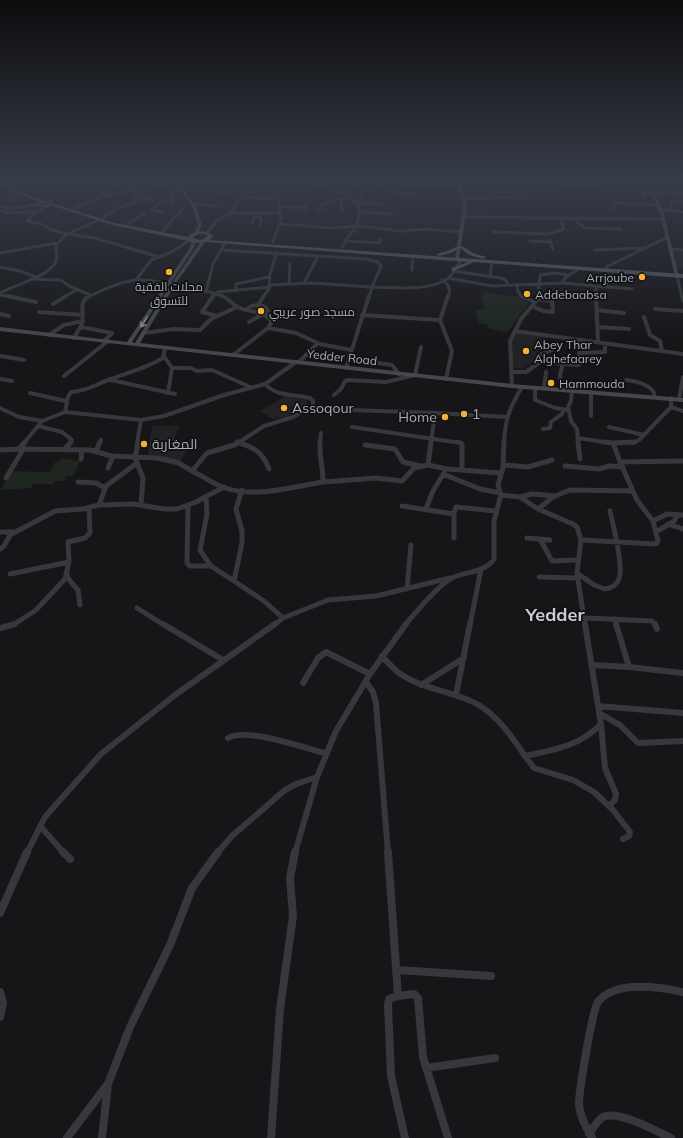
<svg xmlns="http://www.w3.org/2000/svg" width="683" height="1138" font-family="Mulish,Cairo,sans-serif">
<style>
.built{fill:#222225}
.green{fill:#1e261f}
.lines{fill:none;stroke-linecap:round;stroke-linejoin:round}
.street-far4{stroke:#37383d;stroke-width:3}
.street-far3{stroke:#37383d;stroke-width:4}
.street-far2{stroke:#37383d;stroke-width:5}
.street-far1{stroke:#37383d;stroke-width:6}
.street{stroke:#37383d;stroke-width:8}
.secondary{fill:#45474d;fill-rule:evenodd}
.primary{fill:#53555c;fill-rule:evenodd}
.oneway{stroke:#858993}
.poi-dot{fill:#f2b134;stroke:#111113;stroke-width:1.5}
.labels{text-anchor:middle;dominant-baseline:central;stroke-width:3.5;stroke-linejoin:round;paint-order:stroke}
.far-poi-label{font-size:12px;fill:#a8adb8;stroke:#111113;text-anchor:start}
.far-street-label{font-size:12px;fill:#a8adb8;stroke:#111113}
.poi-label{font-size:14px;fill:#a8adb8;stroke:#111113;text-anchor:start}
.district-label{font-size:18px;font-weight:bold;fill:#c9ccd4;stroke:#111113}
</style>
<rect width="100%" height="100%" fill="#161618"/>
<path class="built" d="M672,251h11v18l-7,-1z
M514,333l33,3v14l-10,2 -3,9 -10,8 -12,-1 -2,-16z
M287,395l6,3 14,2 1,5 -21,12 -15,2 -12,-8z
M152,426h27l-5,14 17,3 -11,19 -24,-7h-8z"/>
<path class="green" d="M484,292l34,5 11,6 -20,27 -3,2 -18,-4 -1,-4 -8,-1 -4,-13 10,-1 -3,-11z
M60,458l20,3 -5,12 -3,3h-5l-4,5h-8l-2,3h-21l-1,4 -30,2 9,-19 40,1 5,-10h4z"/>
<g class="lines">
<path class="street-far4" d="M77,181l65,6
M303,181l40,12
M388,181l-3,7 3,3 30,5
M651,181l2,12
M216,183l-3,8 26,1
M279,183h27
M320,184h22
M491,191l38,2
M643,192l3,12
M653,192l30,2
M668,193v-10l15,1
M100,198l8,-14
M463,198h64l2,-5 -3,-9 12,-2
M0,199l9,1 15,-5
M136,199h18
M341,199l1,12
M358,203l5,-14 11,-1
M358,203l24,1
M170,204l3,-4 -2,-4 3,-5 6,-4
M193,204l24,2
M0,206l11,2
M48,206l-13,6 -8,9 14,3 11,6 15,4 32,-14
M281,207h25l2,1 -3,4
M75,208c53,-26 116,-24 174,-27
M615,208l-2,-5 45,2
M0,211l53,-10
M672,211l-1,-9 12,-1
M162,212l-10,-2 11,-10 8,-4
M318,212l4,-8 10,-4 17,-2
M360,212l32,2
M6,213l29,-1
M231,213h50
M256,216l5,3v7
M104,217l14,-9 16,-5 3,-13
M463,217l200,2
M574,219l11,9 36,1
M252,223l4,-9
M128,224l17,-11
M281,224l48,4 30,-2 42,5 26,-2 34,3
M162,232l23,-26
M493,232l55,2 16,-5 -3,-10
M207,233l10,-13 14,-7 10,-16 38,2
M550,240l3,9
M345,241l34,2 2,-4
M530,241l20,1
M273,242l8,-23 -4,-29 3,-9
M342,247c10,-20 18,-15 17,-41l-15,-12 -2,-10 117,1
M671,249l12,1
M222,250l144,9 12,3 3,4 -9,21 -60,-4 -42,2
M594,250l51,-2
M0,253l57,-10
M0,267l20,4 16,6
M606,267l62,-30
M412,270l1,-14
M606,270l1,17
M453,271l48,7 5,2 2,5
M677,276l5,21
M490,277l2,-15
M448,278l44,8 70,-3 70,6
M31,279l30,1 8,6 21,9
M136,280l15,-20 18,-7 22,-13
M442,280c7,4 9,10 6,17
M304,283l14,-27
M562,283l3,-5 15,-10
M289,284l1,-20
M517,285l1,7 5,5
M596,286v11
M236,291v-7l33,-7
M206,292l7,-28 13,-23
M217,292l53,-5
M0,293c14,-8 51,-17 56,-32 2,-5 0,-11 0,-16l11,-11 28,4 64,19
M0,295l12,2
M64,297l14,-8
M88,297c14,-7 33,-16 49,-17 19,-1 70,10 88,17
M213,297l2,-3
M263,297l6,-8 1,-15 7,-22
M369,297l3,-10c22,0 55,5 75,-8 7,-4 10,-14 15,-20
M538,297l2,-22 14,-2 15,2"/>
<path class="street-far3" d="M7,296l29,6
M213,296l-11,16 15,4
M222,296c7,3 10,8 16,11 13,7 21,1 34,14l-4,7
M521,296l14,6
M596,296l2,45
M682,296l1,4
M53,304l13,-8
M532,306l11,5 10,1 -1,-11 -14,-2
M655,309l28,2
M246,310l5,-4 7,-1
M597,310l27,3
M39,312l44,3
M0,314l9,2
M362,315l78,5
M644,317l6,18 10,6 2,10
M249,322l19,-11 -3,-4 -7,-2 6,-9
M81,327l31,6 -8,8
M598,327l31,2
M515,331l168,23
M144,333l29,-4 27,1 11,-11 26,-12
M49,335l15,-10 19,-4
M74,338c2,-5 7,-10 8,-15 3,-11 -5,-21 8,-27
M233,355l35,-27 28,5 24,11 31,6
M349,355l15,6 28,4 7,9
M0,356l24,4
M164,356l8,12h18l7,3 15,-1 38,17
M299,362l19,-19
M538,363l1,-8 16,-6
M346,368l23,-72
M512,372h14l14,-10 38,3 2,-1 -1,-11 26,-1v-9
M64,376l44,-35
M0,379l12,2
M446,379l6,-28 -12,-31 8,-24
M111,380l64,14
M626,380c10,1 28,5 29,17
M265,384c12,13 29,10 45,14l3,3v5l10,3 112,4 -4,30
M512,386l-2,-45 11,-22 17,-20v-3
M535,388v12l20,8 14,2
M544,388l2,-16
M561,390l-1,-16 3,-10
M572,391l-1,10 -3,6 3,14 6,8 1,14
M591,392v24
M30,393l36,8
M168,393l4,-25
M334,395l7,-6 4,-8 3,-1 38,2 29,-7 6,-28
M671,398v9l12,4
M679,399l4,-22
M0,408l19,9 23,4
M65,412l76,8 -4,23
M435,413l71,4
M141,420l23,-4 60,-21 41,-11 31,-22
M38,426l24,6 10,8 -2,3
M352,427l109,16
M609,427l35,8
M543,429l7,-1 1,-6 11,-8 2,-4
M578,438l32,5
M237,442l2,1
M24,443l18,-22 23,-9 3,-15 3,-5c17,-1 25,-8 40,-13 18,-7 36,-11 52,-21l2,-10
M100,443l1,-3
M238,443l26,-17 29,-9 20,-11
M320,443l1,-10
M504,443c1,-24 6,-36 18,-56
M633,443l6,-3 32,-33"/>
<path class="street-far2" d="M138,442l-3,16 8,20 -2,26
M237,442c16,5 26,10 32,27
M431,442l-3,23 19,4 54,4
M458,442l4,2v26
M578,442l2,17
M603,442l10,1
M635,442l-22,1 7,19 63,-1
M365,445l30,4 8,13 17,4
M19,449l71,1 21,6 46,2 22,5 13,8 15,-18 27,-8 5,-3
M0,450l19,-1 6,-7
M64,450l7,-8
M96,451l4,-9
M81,459l1,-9
M137,463l-31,23 -7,19 35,-1 30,5h13l19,-7 28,-15
M504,465l24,2 24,-7
M565,466l34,3 10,-3 14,1
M108,468l5,-12
M192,471c11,5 21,13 33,17 31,10 67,-1 98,-6 0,-14 -4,-27 -3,-40
M443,474l37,15 20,4
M6,478l18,-30
M78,482l18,1 9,5
M323,482l53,-4 26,3 12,-13 14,-3
M501,495l19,2 18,12 35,15 4,3 4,13 75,4 2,-3 -5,-20 -16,-21 -17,-38
M206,496l1,18 -7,36 11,16 23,15 8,-38v-12l-6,-22 6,-19
M520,497l12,-3 24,2
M188,506l-1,57 3,3h21
M402,506l52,8 2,-7 39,4
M426,509l7,-18 11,-18
M538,509l15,-12 17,-7 63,1
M454,514v24
M653,521l14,-7 16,1
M668,524l15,5
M0,532h13
M656,532l18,-11 4,-6
M527,538l23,2
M540,539l12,22 26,-1
M581,540l-4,33 8,52
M0,549l4,-3 6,-11 45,-24 28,-2 16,-4
M577,573l17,12 11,4c6,-1 12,-4 14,-10 5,-12 -6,-55 -9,-68
M10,574l59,-12 -1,-20 17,-4 5,-5 -1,-25
M67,575l3,6 8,9 2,15
M539,577l39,1
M234,581l30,20 19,17 45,-18 48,-4 74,-18
M407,589l4,-44
M137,608l27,17
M585,618l67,3 4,4
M615,619l2,6
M13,625l23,-15 29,-31 4,-17
M274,625l9,-7
M405,625c10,-12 35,-41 47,-47 14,-7 33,-5 42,-19v-38l7,-26 -3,-10 5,-17 1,-26
M470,625l11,-56"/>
<path class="street-far1" d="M163,624l60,36
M655,624l2,5
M0,628l15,-4
M382,656c6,7 12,14 20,19 23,15 52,16 75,29 21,12 35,33 48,52 29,-6 55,-10 76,-32l-16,-100
M591,665l38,2 -13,-43
M629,667l54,6
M366,682l7,10 3,11 12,150
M303,683l15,-25 8,-6 44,22
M421,685l43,-27
M456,695l14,-71
M598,706l85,7
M599,713l21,12 18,18 45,-2
M601,724l4,44 11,26 -1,6 -6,6
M228,738c18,-11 76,10 97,15
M525,756l9,12 39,12 21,12 19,18 17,22 -1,4 -6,3
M40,826l24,27
M27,853l18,-36 56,-63 74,-59 100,-71
M217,853l15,-17 53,-46 11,-6 21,-7
M295,853l22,-76 19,-46 34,-57 36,-50"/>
<path class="street" d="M63,852l7,7
M388,852l10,144 -9,3 -1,6 3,71 14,62
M0,913l27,-61
M397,970l94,6
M0,992l3,11 -3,14
M398,996l16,-2 4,4 5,59 25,81
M426,1068l69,-10
M589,1134c4,-5 8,-14 14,-17 16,-7 53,14 68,21
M67,1138l40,-53
M102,1138l6,-54 22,-57 40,-82 22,-57 26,-36
M271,1138l9,-129 13,-93 -3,-38 5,-26
M592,1138c-6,-11 -12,-21 -13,-34 0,-13 13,-93 19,-102 17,-22 62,-15 85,-10"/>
<path class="secondary" d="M173,181h4l19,25 6,19 -5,9 -3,-1 4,-8 -6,-19z
M456,181h4l7,25 -8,53 -2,1 -2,-1 8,-53z
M534,181h13l106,11 2,1 7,16 21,2v2l-20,-2 16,65 -2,1 -2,-1 -15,-62 -9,-20 -115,-12z
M192,240l4,1 -3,8 -61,93 3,1 35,-57 32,-46h2l2,1 -32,45 -34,57 372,41 171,14v4l-171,-14 -512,-57v-4l127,15 62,-93z"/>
<path class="primary" d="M0,184l36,14 79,25 73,14c5,-8 19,-7 25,-1l-3,4 473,34v4l-209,-16 -20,9 -3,-2 1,-1 16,-6 -263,-20 -7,1 -86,-18 -62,-20 -2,2 -17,-1v-2h2l14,1 -47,-18zM199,234h5l4,2 -7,4 -8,-2 1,-2z
M458,246l6,1 9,6 13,4 -3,2 -14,-4 -9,-7 -9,5 -12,3 -3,-2 11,-3z"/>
</g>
<defs><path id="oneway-shaft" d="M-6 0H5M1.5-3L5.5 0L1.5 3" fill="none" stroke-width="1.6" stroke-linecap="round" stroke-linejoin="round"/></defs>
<use class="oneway" href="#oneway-shaft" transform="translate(144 322) rotate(122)"/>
<linearGradient id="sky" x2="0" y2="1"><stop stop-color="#0c0c0d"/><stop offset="0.53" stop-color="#363c48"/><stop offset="1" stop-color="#363c48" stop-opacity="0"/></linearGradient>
<rect width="683" height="340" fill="url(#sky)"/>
<g class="poi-dot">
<circle cx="169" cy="272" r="4"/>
<circle cx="642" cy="277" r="4"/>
<circle cx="527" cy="294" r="4"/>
<circle cx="261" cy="311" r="4"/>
<circle cx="526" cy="351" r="4"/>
<circle cx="551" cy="383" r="4"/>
<circle cx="284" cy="408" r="4"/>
<circle cx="464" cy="414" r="4"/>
<circle cx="445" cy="417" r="4"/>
<circle cx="144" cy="444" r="4"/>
</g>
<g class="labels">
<g class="far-poi-label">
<text x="634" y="277" text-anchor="end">Arrjoube</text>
<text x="169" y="286" text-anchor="middle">محلات الفقية<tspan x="169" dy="14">للتسوق</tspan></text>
<text x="535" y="294">Addebaabsa</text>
<text x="269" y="311">مسجد صور عريبي</text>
<text x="534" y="344">Abey Thar<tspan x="534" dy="14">Alghefaarey</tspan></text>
<text x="559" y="383">Hammouda</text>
</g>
<g class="far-street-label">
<text transform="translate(342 357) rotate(6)">Yedder Road</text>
</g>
<g class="poi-label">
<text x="292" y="408">Assoqour</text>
<text x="472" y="414">1</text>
<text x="437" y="417" text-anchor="end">Home</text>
<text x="152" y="444">المغاربة</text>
</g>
<g class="district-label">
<text x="555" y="614">Yedder</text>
</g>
</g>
</svg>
